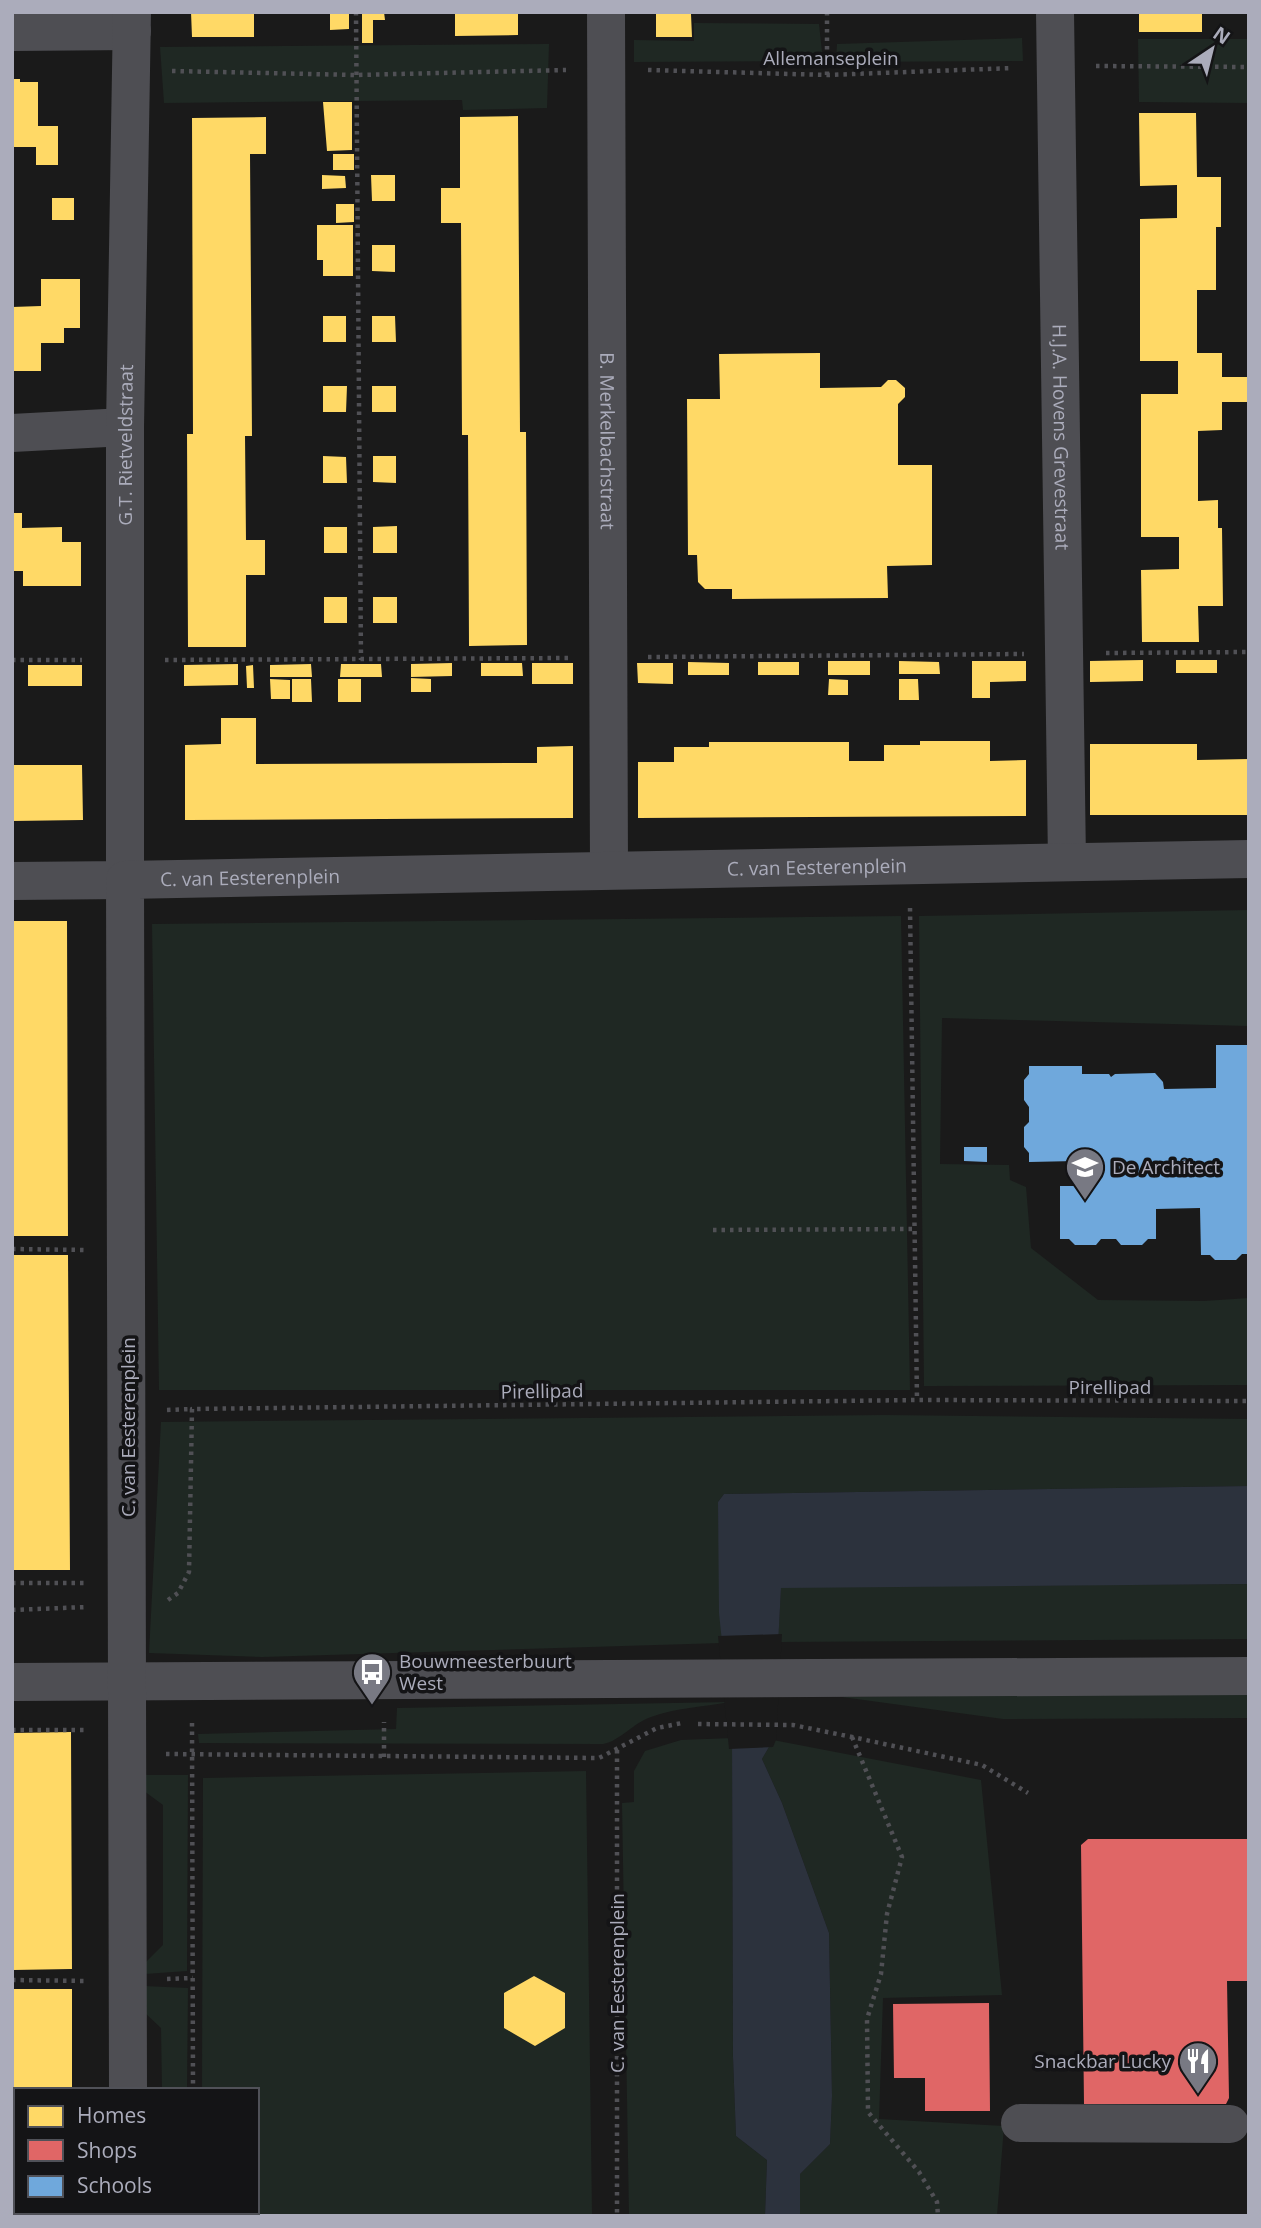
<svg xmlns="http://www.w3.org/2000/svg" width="1261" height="2228" font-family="'Open Sans',sans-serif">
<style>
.green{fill:#1f2823}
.water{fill:#2c323d}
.pier{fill:#1a1a1a}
.homes{fill:#ffd966}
.shops{fill:#e06666}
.schools{fill:#6fa8dc}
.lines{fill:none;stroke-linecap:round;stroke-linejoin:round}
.path{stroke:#505055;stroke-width:4.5;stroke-dasharray:3.5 5;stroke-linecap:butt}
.minor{stroke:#4e4e53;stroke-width:38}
.labels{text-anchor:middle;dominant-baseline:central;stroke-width:7;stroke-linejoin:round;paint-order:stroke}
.street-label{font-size:19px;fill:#abacbb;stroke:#141416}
.poi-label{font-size:19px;fill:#abacbb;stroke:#141416;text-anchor:start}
</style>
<rect width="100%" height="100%" fill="#1a1a1a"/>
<path class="green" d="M694,23l125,1 4,37 -189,1v-22l60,1z
M1022,38l1,23 -187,1 1,-18z
M1138,39h111v64l-110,-1z
M549,44l-2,64 -84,2 -1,-10 -298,3 -4,-56z
M1249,910v116l-307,-8 -2,146 69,1 1,15 16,7 5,61 67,52 106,1 45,-3v87l-325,1 -5,-470z
M901,916l9,474h-751l-7,-466z
M885,1415l364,4v67l-525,8 -6,8 4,141 -460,14 -113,-4 12,-231z
M1249,1584v55l-471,3 3,-55z
M1249,1693v25l-246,1 -161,-22z
M729,1702c-25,5 -54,6 -78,15 -18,6 -31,24 -48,27l-404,-1 -1,-9 198,-5 1,-21z
M732,1738l1,319 3,79 31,24 -2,56h-136l-7,-413 12,-1v-31l11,-20 36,-11z
M773,1740l208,40 21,215 -119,3 -4,121 125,7 -7,90h-197v-42l30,-30 2,-48 -3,-163 -47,-130 -20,-44z
M586,1771l6,443 -391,2v-4h56v-122h-55l1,-312z
M143,1775h45l-1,196 -42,3 -1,-10 19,-19v-140l-19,-14z
M144,1986l44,2 -1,102h-25l-1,-62 -16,-15z"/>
<path class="water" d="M1249,1486v98l-468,4 -8,152 -11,19 20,44 47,130 3,163 -2,48 -30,30v42h-35l2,-56 -31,-24 -3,-79 -1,-319 -13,-125 -1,-111 6,-8z"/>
<path class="pier" d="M782,1634l-6,106 -3,7 -44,2 -11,-113z"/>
<path class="homes" d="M191,12h63v25h-62z
M330,12h19v17l-19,1z
M362,12h22l1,8h-12v23h-11z
M455,12h63v23l-63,1z
M1139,12h63v20h-63z
M656,13l35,1 1,23h-36z
M12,79h8v3h18v44h20v39h-22v-18h-24z
M323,102h29v48l-25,1z
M1139,113h57l1,64h24v50h-5v63h-19v63h25v24h27v25h-27v28l-24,1v70l20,-1v28h4l1,78h-25l1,36h-57l-1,-72 38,-1v-32h-38v-143h37v-33h-38v-142l37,-1v-33l-37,1z
M518,116l2,316h6l1,213 -58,1 -1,-211h-6l-1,-212h-20v-35h19v-71z
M266,117v37h-16l2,282h-7l1,104h19v35h-19v72h-58l-1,-213h6l-1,-316z
M333,154h21v16h-21z
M322,175l23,1 1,12 -24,1z
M371,175h24v26h-23z
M52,198h22v22h-22z
M336,204h18v18l-18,1z
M317,225h36v51h-30v-16h-6z
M372,245h23v27l-23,-1z
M41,279h39v49h-16v15h-23v28h-29v-64l29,-1z
M323,316h23v26h-23z
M372,316h23l1,26h-24z
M820,353v35l61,-1 7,-7h8l9,8v9l-7,7v61h34v100l-45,1 1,32 -156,1v-10h-27l-7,-7 -1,-27h-9l-1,-156h33l-1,-45z
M323,386h24l-1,26h-23z
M372,386h24v26h-24z
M323,456l23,1 1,26h-24z
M373,456h23v27l-23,-1z
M12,513h10v15l40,-1v15h19v44h-58v-15h-11z
M397,526v27h-24v-26z
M324,527h23v26h-23z
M324,597h23v26h-23z
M373,597h24v26h-24z
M1143,660v21l-53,1v-21z
M1176,660h41v13h-41z
M828,661h42v14h-42z
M899,661l40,1 1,12h-41z
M972,661h54v20l-36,1v16h-18z
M688,662l41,1v12h-41z
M758,662h41v13h-41z
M452,663v13l-41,1v-13z
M481,663h41l1,13h-42z
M532,663h41v21h-41z
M637,663h36v21l-35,-1z
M238,664v21l-54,1v-21z
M311,664l1,13h-42v-12z
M341,664h40l1,13h-42z
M28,665h54v21h-54z
M253,665l1,23h-7l-1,-22z
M411,678l20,1v13h-20z
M270,679l20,1v19h-19z
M292,679h19l1,23h-20z
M338,679h23v23h-23z
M829,679l19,1v15h-20z
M899,679h19l1,21h-20z
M221,718h35v46l281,-1v-16l36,-1v72l-388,2v-75l36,-1z
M920,741h70v20l36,-1v56l-388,2v-56h36v-15h35v-5h140v19h35v-16h36z
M1090,744h107v16l52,-1v56h-159z
M12,765h70l1,55 -71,1z
M12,921h55l1,315h-56z
M12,1255h56l2,315h-58z
M71,1732l1,237 -59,1 -1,-237z
M534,1976l31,17v35l-30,18 -31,-18v-35z
M12,1989h60v101h-58z
M12,2211l61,1v4h-61z"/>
<path class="shops" d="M1088,1839h161v142h-22l2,117 -3,6h-142l-3,-259z
M989,2003l1,108h-65v-33h-31l-1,-74z"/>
<path class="schools" d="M1216,1045h33v209h-7l-6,6h-21l-5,-5h-9l-1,-47 -44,1v30h-8l-6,6h-21l-5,-6h-15l-5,6h-21l-6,-6h-9v-53h16v-25l-47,1v-9l-5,-6v-20l5,-5v-15l-5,-7v-20l5,-6v-8h53v8h27l2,3 4,-3 40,-1 8,9 1,7 52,-1z
M964,1147h23v15l-23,-1z"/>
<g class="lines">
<path class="path" d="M356,12l5,648
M1096,66l153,1
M648,70l179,5 186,-7
M172,71l184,4 210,-5
M827,75v-63
M1106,653l143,-1
M648,657l376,-3
M12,660h70
M165,660l404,-2
M910,908l7,492
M713,1230l201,-1
M12,1249l73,1
M167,1410l25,-1
M12,1583h73
M168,1600l10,-7 11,-21 3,-163 725,-9 332,1
M12,1610l75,-3
M192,1723l1,367
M698,1724l95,1 59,12 130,28 46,28
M12,1730h73
M852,1737l50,120 -15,57 -6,60 -14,45 1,93 51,60 18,30 1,14
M617,1750v466
M166,1754l433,4 58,-30 25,-5
M384,1757v-35
M167,1979l26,-1
M12,1980l76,1
M193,2212v4"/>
<g class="minor">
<path id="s1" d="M606,12l3,858"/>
<path id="s2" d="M1055,12l12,850"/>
<path d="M12,32l120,-1"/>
<path d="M12,433l113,-6"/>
<path id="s3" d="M12,881l113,-1v-453l7,-415"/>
<path d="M12,1682l1237,-6"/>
<path id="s4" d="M128,2090l-3,-1210 1124,-21"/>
<path d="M1020,2123l210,1"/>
<path d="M129,2212v4"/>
</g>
</g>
<defs>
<g id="school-pin" transform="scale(2.0125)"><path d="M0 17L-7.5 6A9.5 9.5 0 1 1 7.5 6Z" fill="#787983" stroke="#141416"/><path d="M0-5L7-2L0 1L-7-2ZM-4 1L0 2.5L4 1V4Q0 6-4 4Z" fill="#fff"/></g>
<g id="bus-pin" transform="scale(2.0125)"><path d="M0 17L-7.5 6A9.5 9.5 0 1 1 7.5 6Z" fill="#787983" stroke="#141416"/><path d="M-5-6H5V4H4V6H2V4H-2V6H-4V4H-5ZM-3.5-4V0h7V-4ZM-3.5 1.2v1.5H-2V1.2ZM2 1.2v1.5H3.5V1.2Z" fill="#fff"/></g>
<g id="restaurant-pin" transform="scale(2.0125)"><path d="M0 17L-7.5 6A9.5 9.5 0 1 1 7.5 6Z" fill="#787983" stroke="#141416"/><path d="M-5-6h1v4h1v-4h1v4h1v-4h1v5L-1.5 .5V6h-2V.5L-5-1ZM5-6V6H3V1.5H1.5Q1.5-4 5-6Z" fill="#fff"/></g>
</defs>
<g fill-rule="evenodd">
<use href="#school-pin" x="1085" y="1167"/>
<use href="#bus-pin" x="372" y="1672"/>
<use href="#restaurant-pin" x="1198" y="2061"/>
</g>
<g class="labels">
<g class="street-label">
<text x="831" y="58">Allemanseplein</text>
<text stroke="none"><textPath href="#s2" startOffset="425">H.J.A. Hovens Grevestraat</textPath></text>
<text stroke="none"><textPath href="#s1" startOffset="429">B. Merkelbachstraat</textPath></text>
<text stroke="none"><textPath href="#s3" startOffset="548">G.T. Rietveldstraat</textPath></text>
<text stroke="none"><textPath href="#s4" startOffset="1902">C. van Eesterenplein</textPath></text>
<text stroke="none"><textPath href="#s4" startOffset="1335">C. van Eesterenplein</textPath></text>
<text x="1110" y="1387">Pirellipad</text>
<text transform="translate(542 1391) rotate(-1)">Pirellipad</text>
<text transform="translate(128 1427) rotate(-90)">C. van Eesterenplein</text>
<text transform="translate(617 1983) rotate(-90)">C. van Eesterenplein</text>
</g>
<g class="poi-label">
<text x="1112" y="1167">De Architect</text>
<text x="399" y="1661">Bouwmeesterbuurt<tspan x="399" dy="22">West</tspan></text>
<text x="1171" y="2061" text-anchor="end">Snackbar Lucky</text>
</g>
</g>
<rect width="1261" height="2228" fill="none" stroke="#abacbb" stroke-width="28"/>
<rect x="14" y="2088" width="245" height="126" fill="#141416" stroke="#505158" stroke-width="2"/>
<rect x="28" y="2106" width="35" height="21" fill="#ffd966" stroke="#505158" stroke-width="2"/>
<text x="77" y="2123" font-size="21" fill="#abacbb">Homes</text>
<rect x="28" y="2140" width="35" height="21" fill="#e06666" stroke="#505158" stroke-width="2"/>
<text x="77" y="2158" font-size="21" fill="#abacbb">Shops</text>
<rect x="28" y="2176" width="35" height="21" fill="#6fa8dc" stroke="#505158" stroke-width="2"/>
<text x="77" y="2193" font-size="21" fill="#abacbb">Schools</text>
<g transform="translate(1212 49) rotate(35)" stroke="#141416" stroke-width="5" paint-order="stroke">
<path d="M0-5L12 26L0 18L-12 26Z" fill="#abacbb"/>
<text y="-10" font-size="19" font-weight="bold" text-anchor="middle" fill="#abacbb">N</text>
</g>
</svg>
